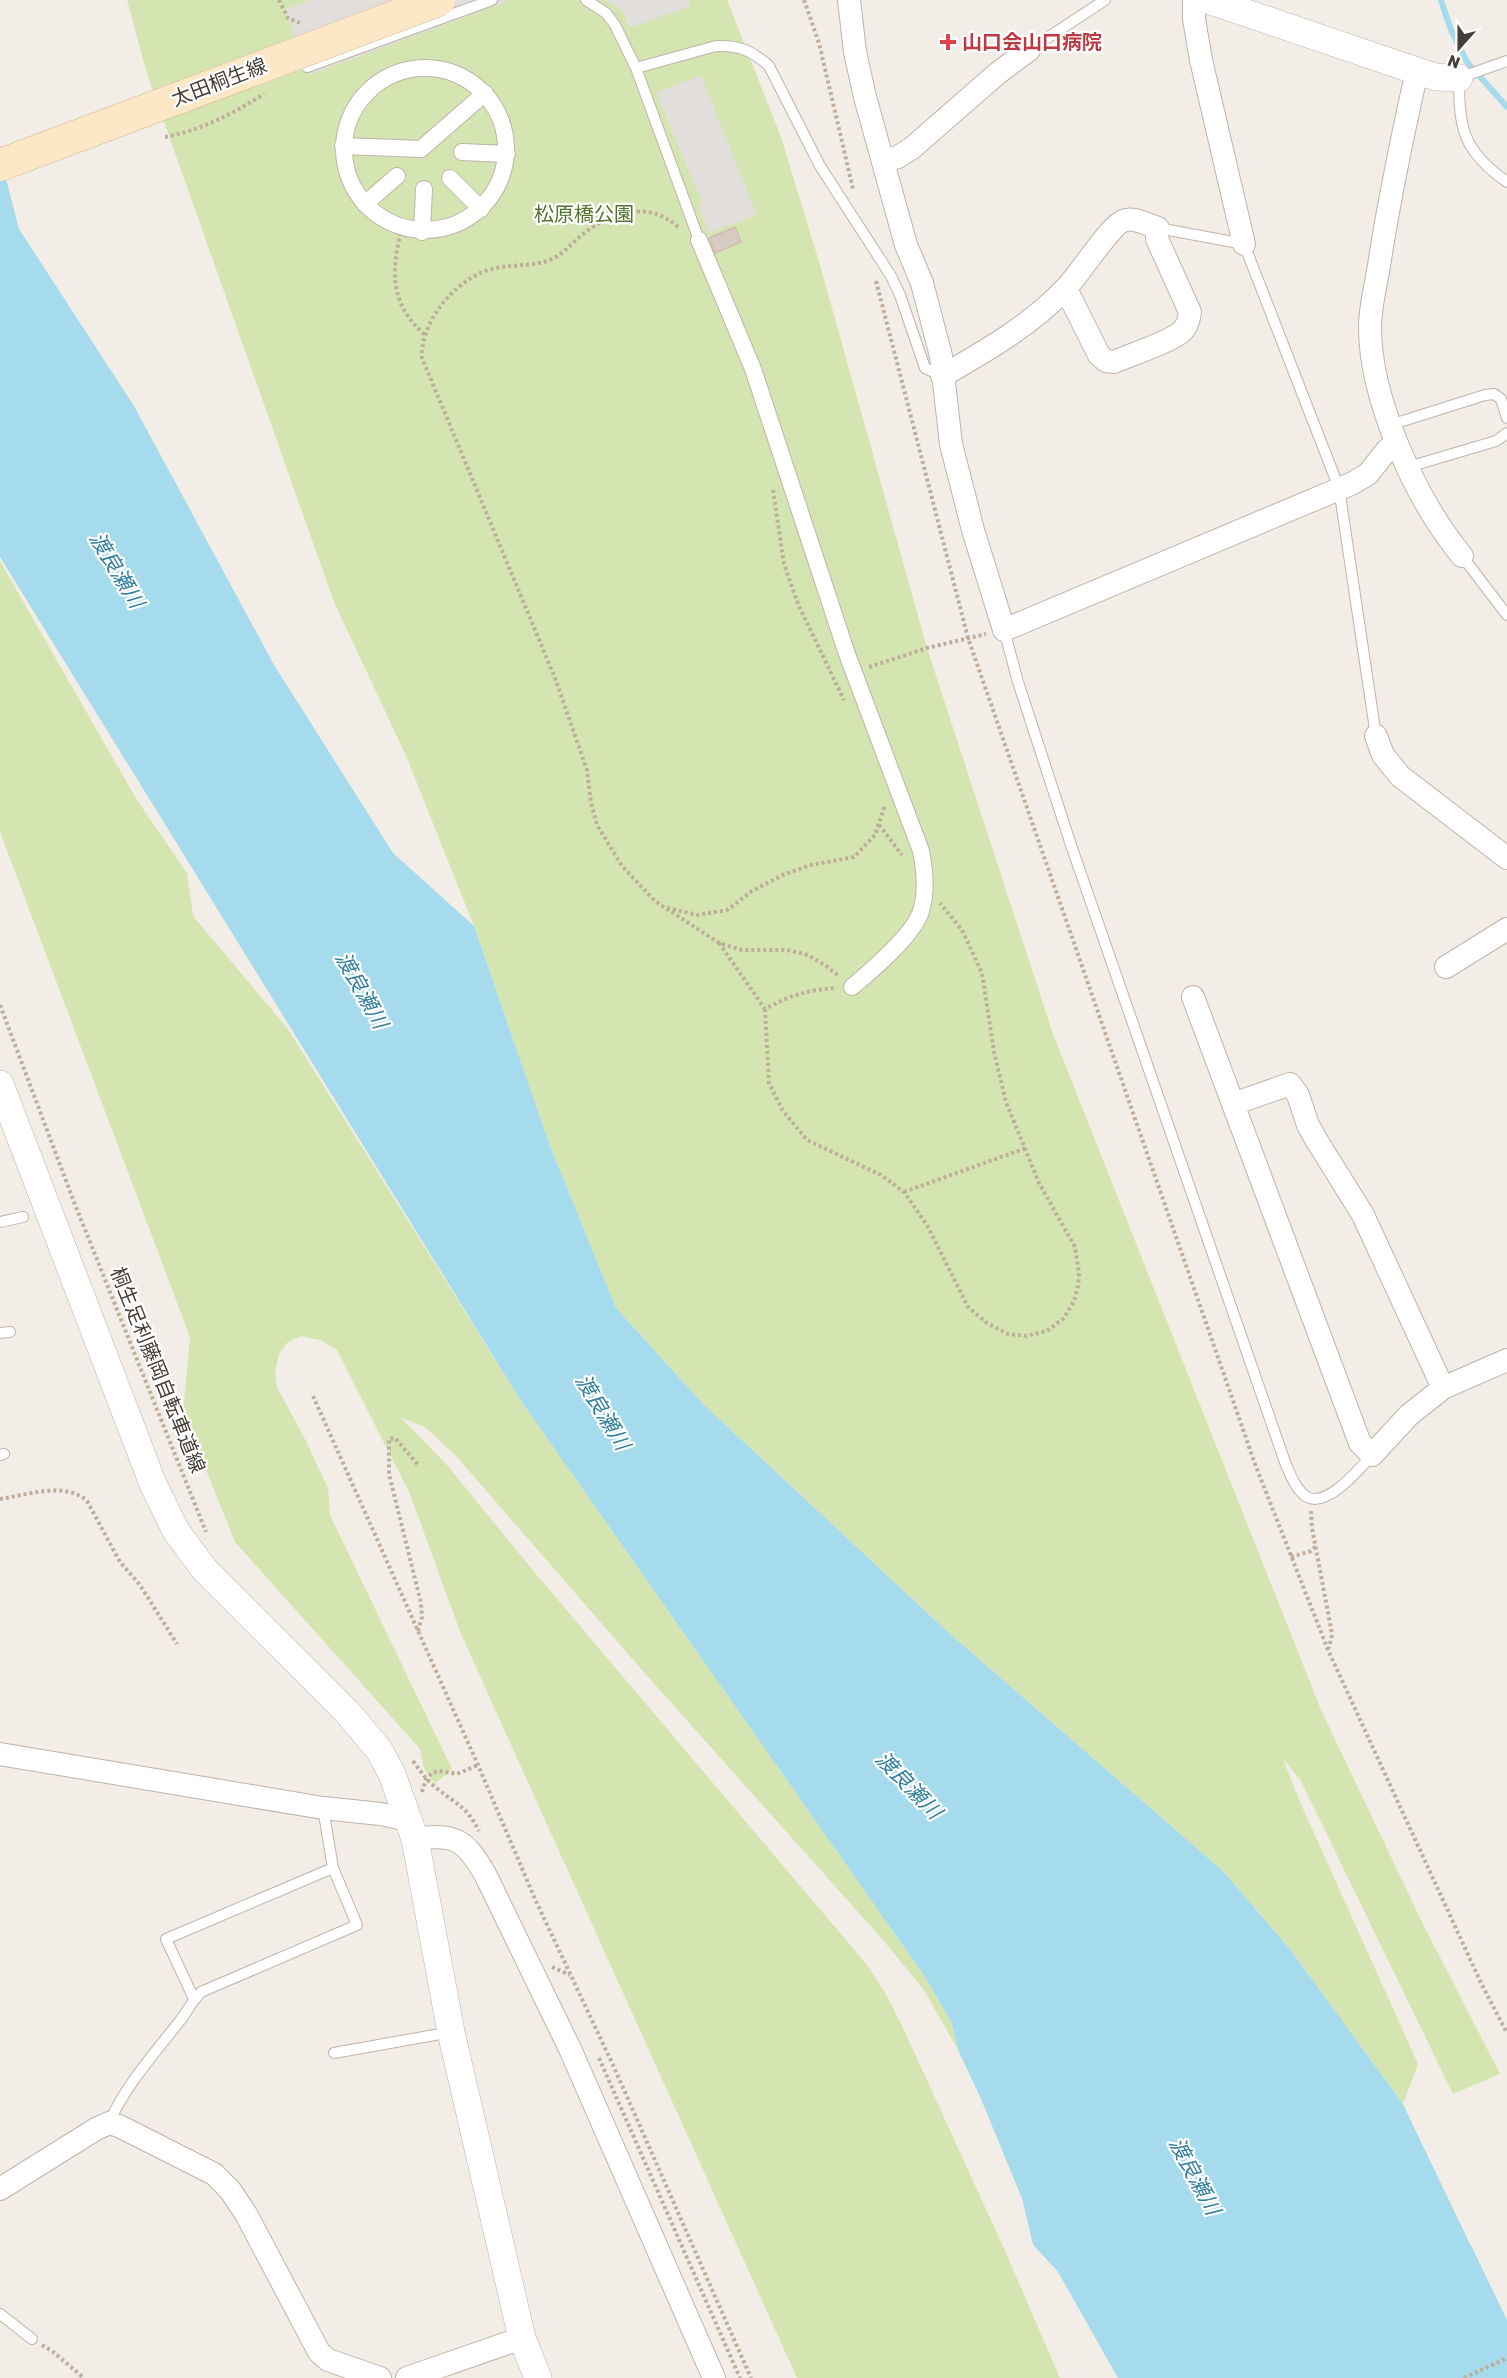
<svg xmlns="http://www.w3.org/2000/svg" width="1507" height="2378" font-family="Rubik,'Noto Sans JP',sans-serif">
<style>
.green{fill:#d5e5b1}
.parking{fill:#e1dedc}
.water{fill:#a6daed}
.pier{fill:#f3ede7}
.lines{fill:none;stroke-linecap:round;stroke-linejoin:round}
.stream{stroke:#a6daed;stroke-width:6}
.building{fill:#d7cac0;stroke:#cebeb0;stroke-width:1.5}
.service-casing{stroke:#beb4aa;stroke-width:12}
.pedestrian-casing{stroke:#beb4aa;stroke-width:18}
.minor-casing{stroke:#beb4aa;stroke-width:24}
.tertiary-casing{stroke:#beb4aa;stroke-width:28}
.path{stroke:#bfad9c;stroke-width:4;stroke-dasharray:3 3;stroke-linecap:butt}
.service{stroke:#fff;stroke-width:10}
.pedestrian{stroke:#fff;stroke-width:16}
.minor{stroke:#fff;stroke-width:22}
.tertiary{stroke:#fff;stroke-width:27}
.secondary-bridge-casing{stroke:#d3bc9b;stroke-width:33;stroke-linecap:butt}
.secondary-bridge{stroke:#fce7c7;stroke-width:32}
.health-dot{fill:#e0444e;stroke:#fff;stroke-width:2}
.labels{text-anchor:middle;dominant-baseline:central;stroke-width:4.5;stroke-linejoin:round;paint-order:stroke}
.health-label{font-size:20px;font-weight:bold;fill:#be3a42;stroke:#fff;text-anchor:start}
.street-label{font-size:20px;fill:#453d36;stroke:#fff}
.park-label{font-size:20px;fill:#52742c;stroke:#fff}
.water-label{font-size:21px;font-style:italic;fill:#307f9c;stroke:#fff}
</style>
<rect width="100%" height="100%" fill="#f3ede7"/>
<path class="green" d="M127,0h600l54,137 39,128 107,383 126,386 268,676 102,214 77,150 -47,20 -153,-315 -17,-20 17,43 118,262 -15,40 -114,-156 -66,-77 -273,-237 -247,-230 -87,-96 -66,-162 -76,-220 -67,-168 -73,-156 -187,-528z
M0,561l137,239 50,73 6,43 95,113 233,372 404,576 26,44 8,31 -35,-62 -41,-50 -234,-262 -193,-222 -30,-28 -26,-11 47,48 89,109 332,392 20,32 17,34 101,221 54,125h-263l-336,-744 -51,-140 -73,-144 -17,-10 -19,-4 -14,7 -8,11 -4,19 2,14 29,54 22,47 2,27 122,254 -17,15 -11,-15 -4,-20 -185,-207 -52,-129 7,-76 -190,-505z"/>
<path class="parking" d="M310,0h201l-202,75 -24,-66z
M606,0h83l2,6 -62,22 -6,-17z
M701,76l56,139 -48,18 -11,-27 4,-3 -46,-111z"/>
<path class="water" d="M0,156l19,73 115,177 140,259 119,188 81,73 76,220 66,162 87,96 247,230 273,237 66,77 114,156 104,216v58h-389l-60,-106 -25,-27 -11,-46 -42,-102 -21,-45 -8,-31 -26,-44 -404,-576 -521,-844z"/>
<path class="pier" d="M953,2042l27,55 42,102 11,46 25,27 15,33 -17,-31 -26,-28 -11,-46 -42,-102 -21,-45z
M1405,2101l1,2 68,142 -3,1 -68,-142z"/>
<g class="lines">
<path class="stream" d="M1441,0l10,30 16,32 40,45"/>
</g>
<path class="building" d="M735,227l6,15 -26,11 -6,-15z"/>
<g class="lines">
<g class="service-casing">
<path id="service" d="M586,0l20,13 9,12 21,43 63,172
M1029,50l76,-50
M1507,61l-48,17c0,51 4,73 48,104
M307,67l185,-67
M636,68l80,-22c23,-1 37,5 53,20l51,100 71,110 9,19 25,73 17,8
M1158,228l86,16 95,244 37,248
M1390,425l95,-30 9,-1 7,5 6,19
M1408,469l7,-4 81,-24 11,-8
M1462,556l45,59
M1004,630l14,52 53,163 215,620c5,11 10,25 21,32 21,11 53,-29 65,-42
M0,1222l23,-5
M0,1333l10,-1
M0,1455l4,-1
M194,1999l-28,-60 167,-71
M334,2053l117,-21
M109,2123c16,-37 45,-69 70,-101 8,-10 13,-21 22,-30l156,-67 -24,-57 -10,-60
M0,2314l32,25"/>
</g>
<g class="pedestrian-casing">
<path id="pedestrian" d="M344 149a81 81 0 1 1 162 0a81 81 0 1 1-162 0Z
M343,146l78,3 64,-56
M462,152l45,2
M450,178l31,31
M365,204l32,-28
M422,232l2,-43
M699,240l54,129 94,285 74,197c4,20 6,41 0,60 -7,24 -50,60 -69,76"/>
</g>
<g class="minor-casing">
<path id="minor" d="M849,0l6,52 10,45 41,148 16,38 19,73 10,88 22,86 31,100 347,-146 17,-10 19,-24 9,-6
M1194,0v19l7,41 43,184
M1417,71c-14,62 -27,125 -37,188 -3,22 -10,46 -10,68 0,73 46,173 92,229
M883,161l15,-4 14,-9 86,-75 31,-23
M942,376c44,-25 89,-51 124,-88 13,-13 43,-61 57,-67 10,-5 25,4 35,7l-1,11 33,73c-1,8 -3,16 -10,21 -15,11 -48,21 -66,29l-8,-1 -7,-6 -33,-66
M1376,736l7,19 17,21 107,82
M1446,967l61,-38
M1193,997l167,446 12,12 37,-40 34,-27 64,-28
M1233,1104l57,-20 8,11 10,30 9,16 46,74 80,173
M0,1754l323,54 58,6 27,6
M415,1839c41,-6 50,1 70,35l86,177 143,327
M0,2189l96,-60 13,-6 10,3 95,48 16,16 16,24 73,138 9,8 52,18
M407,2378l115,-40"/>
</g>
<g class="tertiary-casing">
<path id="tertiary" d="M1208,0l209,71 19,6 23,1
M0,1084l153,400 23,47 28,38 143,143 32,38 13,24 23,65 36,193 71,306 16,40"/>
</g>
<path class="path" d="M279,0l9,18 12,5
M804,0l15,43 34,146
M165,137c37,-7 67,-23 99,-43
M402,227c-11,42 -13,77 23,108
M678,227c-30,-27 -67,-15 -95,7 -10,8 -18,18 -29,24 -18,9 -38,6 -58,10 -37,7 -76,52 -74,90l133,320 32,92 4,33 6,22 25,41 33,35 64,42 23,7h45l21,5 18,11 14,11
M876,281l92,357 287,826 73,186 154,335 25,48
M773,490l11,74 14,40 46,96
M869,667l58,-19 59,-14
M879,825l23,30
M667,908l31,7 29,-5 25,-19 31,-16 28,-10 43,-8 21,-22 9,-27 -1,-4
M719,943l46,66c26,-14 42,-19 72,-21
M0,1005l74,197 132,330
M765,1009l4,74 14,28 24,29 74,35 23,17 23,33 41,82 19,16 21,11 18,2 21,-5 17,-13 10,-17 4,-15 1,-13 -4,-26 -36,-64 -33,-81 -12,-50 -12,-79 -20,-43 -22,-27
M904,1192l122,-44
M313,1396l165,369 57,134 78,166 138,313
M0,1499c27,-4 65,-18 87,2l33,61 20,23 37,59
M1311,1511l1,17 18,95 2,12 -3,13
M1291,1557l20,-6 5,-5
M418,1631l4,-14 -1,-14 -32,-129v-35l6,-1 24,28
M413,1761c8,11 15,21 26,29 20,16 27,16 40,41
M422,1792l4,-13 6,-6 7,-2 18,3 21,-9
M552,1967l18,8
M599,2058l141,320
M42,2345l10,6 32,27
M1464,2378l43,-20"/>
<use href="#service" class="service"/>
<use href="#pedestrian" class="pedestrian"/>
<use href="#minor" class="minor"/>
<use href="#tertiary" class="tertiary"/>
<g class="secondary-bridge-casing">
<path id="secondary-bridge" d="M0,165l439,-165"/>
</g>
<use href="#secondary-bridge" class="secondary-bridge"/>
</g>
<path class="health-dot" d="M945 33h6v6h6v6h-6v6h-6v-6h-6v-6h6z"/>
<g class="labels">
<g class="health-label">
<text x="962" y="42">山口会山口病院</text>
</g>
<g class="street-label">
<text transform="translate(219 82) rotate(-21)">太田桐生線</text>
<text transform="translate(158 1370) rotate(68)">桐生足利藤岡自転車道線</text>
</g>
<g class="park-label">
<text x="584" y="214">松原橋公園</text>
</g>
<g class="water-label">
<text transform="translate(117 570) rotate(59)">渡良瀬川</text>
<text transform="translate(362 990) rotate(61)">渡良瀬川</text>
<text transform="translate(603 1412) rotate(59)">渡良瀬川</text>
<text transform="translate(909 1785) rotate(46)">渡良瀬川</text>
<text transform="translate(1195 2176) rotate(62)">渡良瀬川</text>
</g>
</g>
<g transform="translate(1459 48) rotate(201)" stroke="#ffffff" stroke-width="4.5" paint-order="stroke">
<path d="M0-4.5L10 22L0 15L-10 22Z" fill="#453d36"/>
<text y="-9" font-size="16" font-weight="bold" text-anchor="middle" fill="#453d36">N</text>
</g>
</svg>
